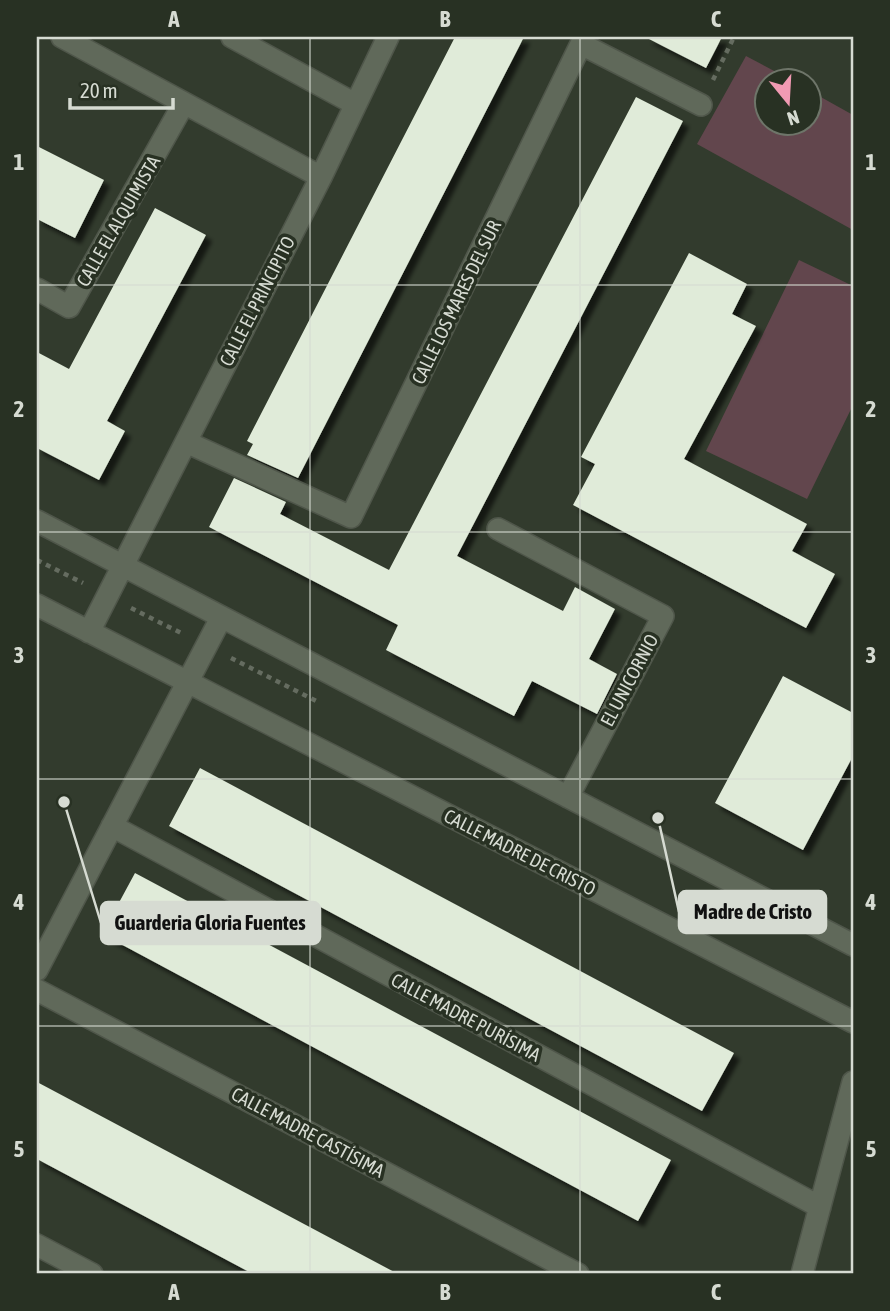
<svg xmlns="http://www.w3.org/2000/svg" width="890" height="1311" font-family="'Asap Condensed',sans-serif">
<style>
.green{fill:#62464d}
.building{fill:#e0ebd9;filter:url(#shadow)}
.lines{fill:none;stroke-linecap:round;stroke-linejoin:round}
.minor-casing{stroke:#4f564a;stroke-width:24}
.path{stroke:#656c60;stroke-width:4.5;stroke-dasharray:5 5;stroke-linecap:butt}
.minor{stroke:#60695a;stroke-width:21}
.grid{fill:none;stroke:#d6dbd2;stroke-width:2;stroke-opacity:0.55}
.labels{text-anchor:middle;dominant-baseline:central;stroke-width:7;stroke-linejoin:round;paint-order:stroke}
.street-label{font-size:19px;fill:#d6dbd2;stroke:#283123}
.leader{fill:none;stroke:#d6dbd2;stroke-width:2.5}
.callout-dot{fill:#d6dbd2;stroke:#283123;stroke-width:2.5}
.callout{fill:#d6dbd2;stroke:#d6dbd2;stroke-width:2.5}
.callout-label{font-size:21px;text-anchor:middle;font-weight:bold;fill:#111}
.neatline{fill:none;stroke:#d6dbd2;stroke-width:2.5}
.grid-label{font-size:23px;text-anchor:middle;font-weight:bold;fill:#d6dbd2}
</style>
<defs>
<filter id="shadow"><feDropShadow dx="6" dy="6" stdDeviation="2" flood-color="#0009"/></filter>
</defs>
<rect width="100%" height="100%" fill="#323b2d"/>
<path class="green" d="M746,56l45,24h-23v42h42v-31l43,24v115l-156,-86z
M799,260l54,26v119l-46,94 -101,-48z"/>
<path class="building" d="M455,37h69l-226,441 -51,-23 6,-11 -6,-3z
M645,37h77l-16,31z
M636,97l47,24 -226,435 106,55 12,-24 40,22 -26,50 28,15 -20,40 -65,-33 -18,35 -128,-66 12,-25 -189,-98 25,-49 52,24 -6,12 109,56z
M37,146l67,34 -29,58 -38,-19z
M155,208l51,27 -99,186 18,10 -26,49 -62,-32v-96l32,17z
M689,253l58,31 -15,30 24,12 -72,133 123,65 -15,27 43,23 -29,54 -233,-123 22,-41 -14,-7z
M783,676l70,37v43l-50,94 -88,-47z
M200,768l534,285 -32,58 -533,-285z
M135,873l536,287 -33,61 -536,-287z
M37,1082l361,192h-145l-216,-115z"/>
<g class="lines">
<g class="minor-casing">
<path id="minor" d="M62,37l259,140
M232,37l123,67
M37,289l32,18 115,-204
M186,442l165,75 230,-473 120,61
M37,521l816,424
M498,529l165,87 -95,181
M37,605l816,417
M89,632l232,-455 67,-140
M112,826l708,381
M37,970l184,-352
M37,990l541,284
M37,1245l55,29
M802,1274l51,-192"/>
</g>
<path class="path" d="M713,80l21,-43
M37,560l46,23
M131,608l52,26
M231,658l89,45"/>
<use href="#minor" class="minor"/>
</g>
<path class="grid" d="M310,37v1237M580,37v1237M37,285h816M37,532h816M37,779h816M37,1026h816"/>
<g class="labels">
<g class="street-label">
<text transform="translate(118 221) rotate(-60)">CALLE EL ALQUIMISTA</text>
<text transform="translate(257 301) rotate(-63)">CALLE EL PRINCIPITO</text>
<text transform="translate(456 302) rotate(-64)">CALLE LOS MARES DEL SUR</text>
<text transform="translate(629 680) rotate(-62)">EL UNICORNIO</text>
<text transform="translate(520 852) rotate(27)">CALLE MADRE DE CRISTO</text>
<text transform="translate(466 1017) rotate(28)">CALLE MADRE PURÍSIMA</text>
<text transform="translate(308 1132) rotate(28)">CALLE MADRE CASTÍSIMA</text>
</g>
</g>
<path class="leader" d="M658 818L679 912M64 802L101 923"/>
<g class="callout-dot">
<circle cx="658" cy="818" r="7"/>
<circle cx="64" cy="802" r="7"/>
</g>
<g class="callout">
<rect x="679" y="891" width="147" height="42" rx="7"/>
<rect x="101" y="902" width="219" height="42" rx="7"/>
</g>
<g class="callout-label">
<text x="753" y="919">Madre de Cristo</text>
<text x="210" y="930">Guarderia Gloria Fuentes</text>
</g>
<rect width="890" height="1311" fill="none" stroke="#283123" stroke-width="77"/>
<g transform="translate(788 102) rotate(162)"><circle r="33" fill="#283123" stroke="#6e7569" stroke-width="2"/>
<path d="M0-5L12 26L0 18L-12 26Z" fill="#f19ab3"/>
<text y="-10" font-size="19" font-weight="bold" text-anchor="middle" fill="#d6dbd2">N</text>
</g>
<path d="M70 98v10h103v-10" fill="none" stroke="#d6dbd2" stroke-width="3.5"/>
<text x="80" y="98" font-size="21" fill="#d6dbd2" stroke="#283123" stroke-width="5" paint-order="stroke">20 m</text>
<rect x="38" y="38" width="814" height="1234" class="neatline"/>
<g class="grid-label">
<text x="174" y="27">A</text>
<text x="445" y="27">B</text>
<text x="716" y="27">C</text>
<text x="19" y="170">1</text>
<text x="871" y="170">1</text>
<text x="19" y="417">2</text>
<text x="871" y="417">2</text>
<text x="19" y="663">3</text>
<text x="871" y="663">3</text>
<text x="19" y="910">4</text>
<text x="871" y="910">4</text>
<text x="19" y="1157">5</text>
<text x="871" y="1157">5</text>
<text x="174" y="1300">A</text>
<text x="445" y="1300">B</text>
<text x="716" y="1300">C</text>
</g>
</svg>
